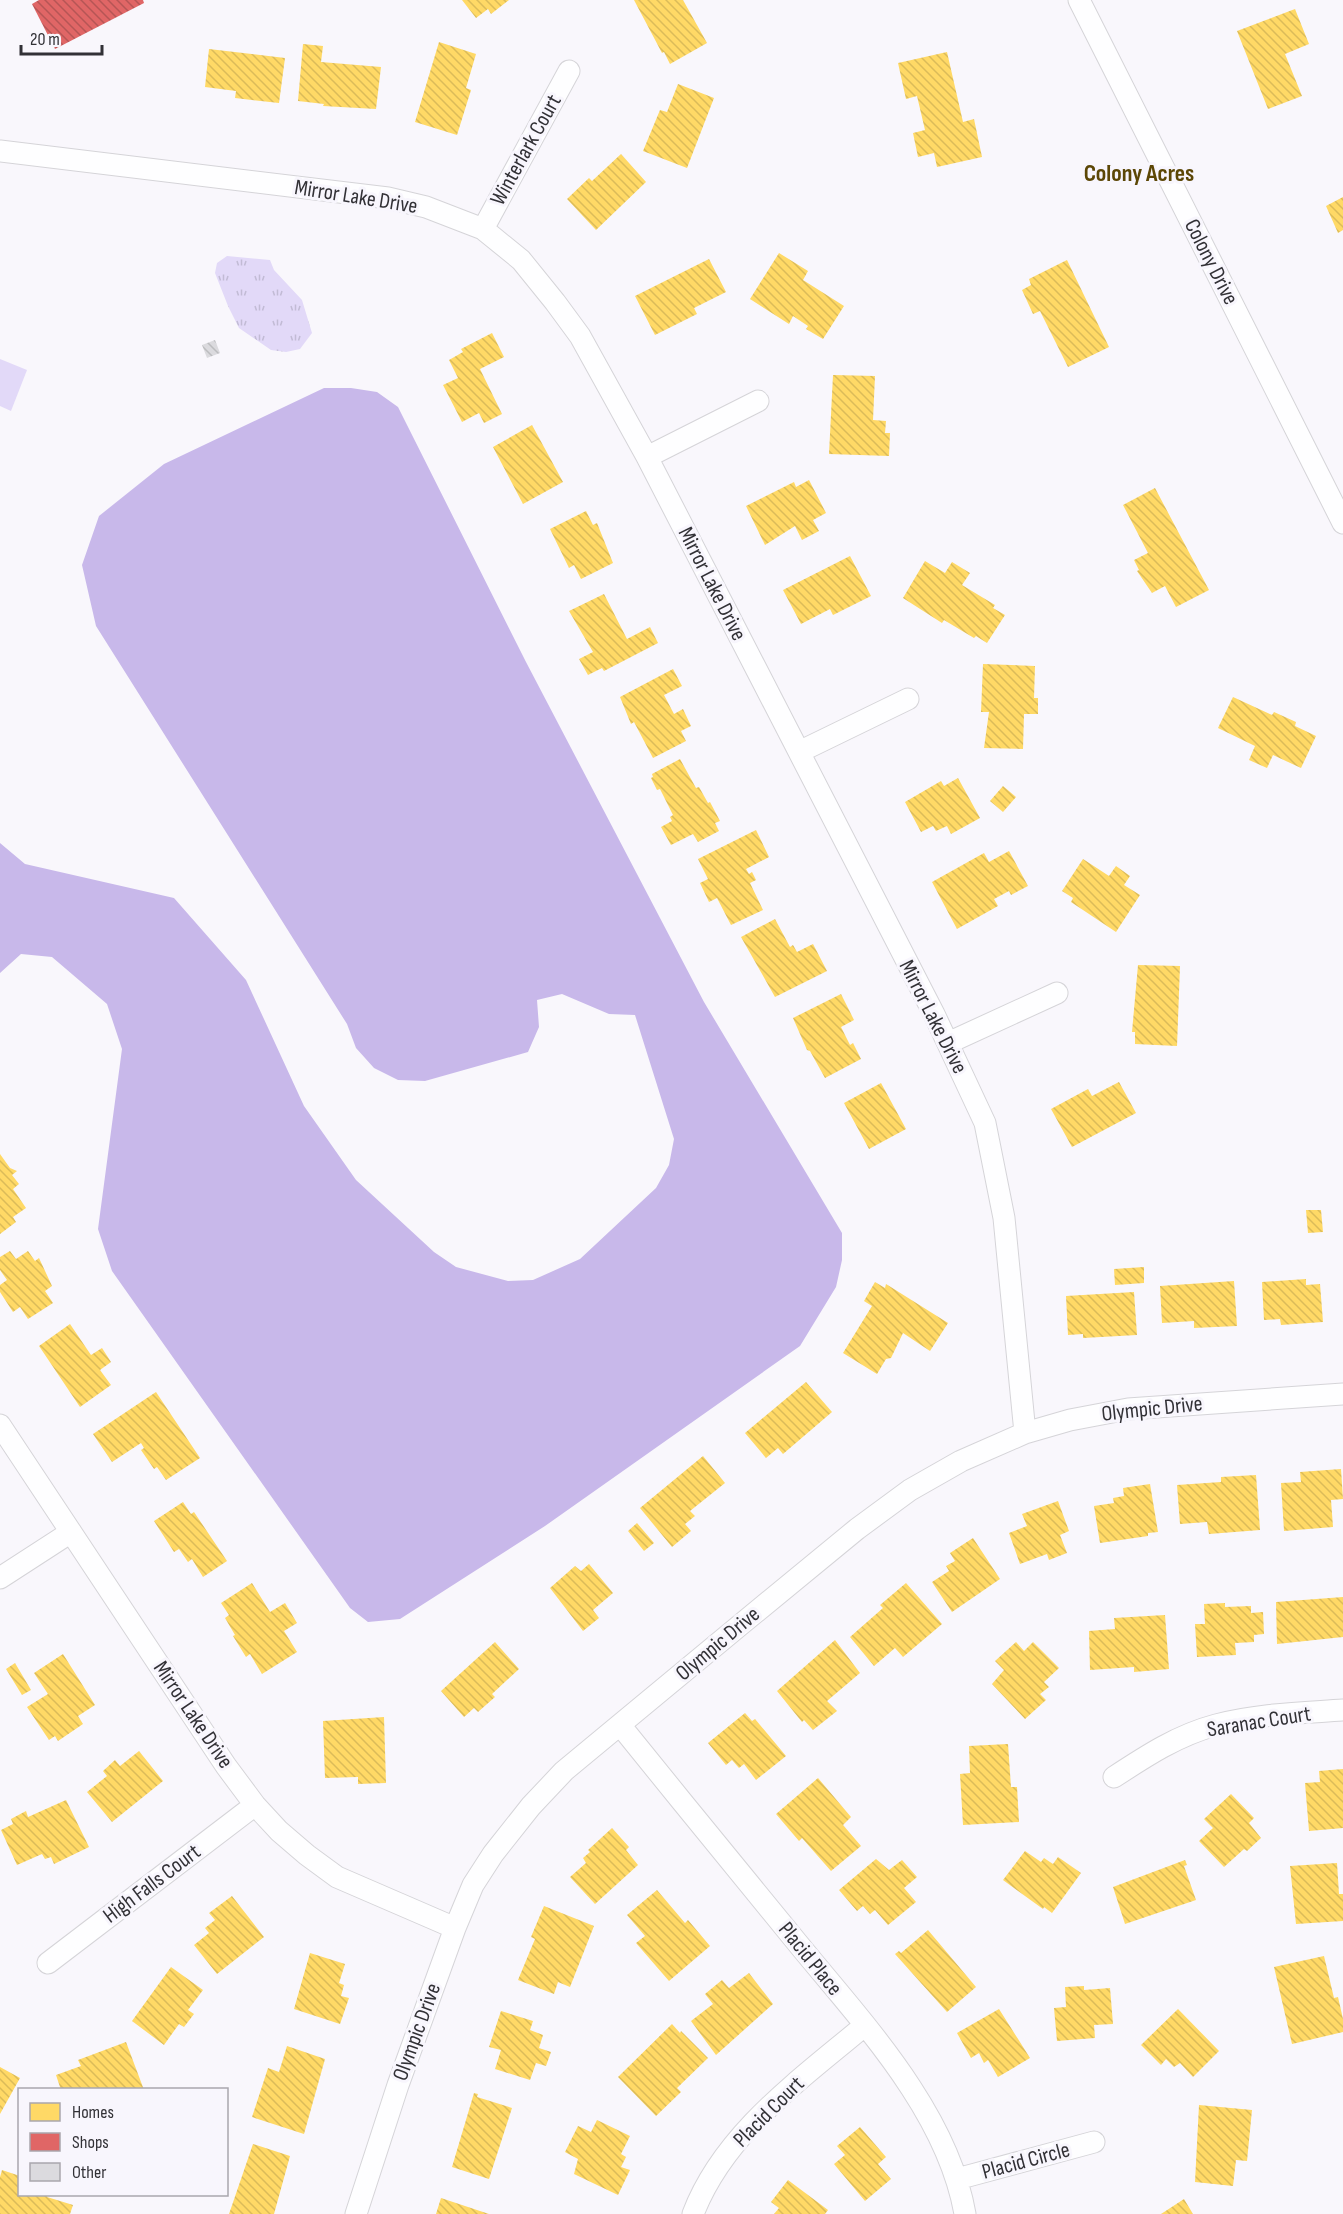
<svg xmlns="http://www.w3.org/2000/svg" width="1343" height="2214" font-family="'Sofia Sans Condensed',sans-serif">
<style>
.grass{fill:url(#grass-tufts)}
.pitch{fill:#e2d9f8}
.water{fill:#c8b8ea}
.homes{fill:url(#homes-back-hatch)}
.shops{fill:url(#shops-back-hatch)}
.building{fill:url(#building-back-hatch)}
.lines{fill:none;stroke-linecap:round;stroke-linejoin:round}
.street-casing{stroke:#d5d4d8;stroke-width:23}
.street{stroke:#fefeff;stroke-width:21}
.labels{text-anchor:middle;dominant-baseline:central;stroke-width:6;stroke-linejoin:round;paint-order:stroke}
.street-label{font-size:22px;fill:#323136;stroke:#f8f6fd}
.neighbourhood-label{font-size:24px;font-weight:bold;fill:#5c4706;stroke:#f8f6fd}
</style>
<defs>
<pattern id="grass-tufts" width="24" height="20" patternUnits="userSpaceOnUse" patternTransform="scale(1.5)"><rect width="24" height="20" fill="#e2d9f8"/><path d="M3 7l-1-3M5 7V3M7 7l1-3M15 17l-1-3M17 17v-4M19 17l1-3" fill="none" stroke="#c2bbd5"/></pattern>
<pattern id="homes-back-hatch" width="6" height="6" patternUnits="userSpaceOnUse" patternTransform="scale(1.5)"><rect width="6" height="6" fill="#ffd966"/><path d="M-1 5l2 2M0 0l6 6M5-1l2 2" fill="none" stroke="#dbbb59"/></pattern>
<pattern id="shops-back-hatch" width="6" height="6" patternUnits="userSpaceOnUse" patternTransform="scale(1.5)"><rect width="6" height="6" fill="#e06666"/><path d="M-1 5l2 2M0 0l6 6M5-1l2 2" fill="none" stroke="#b65555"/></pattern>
<pattern id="building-back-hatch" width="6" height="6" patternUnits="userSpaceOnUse" patternTransform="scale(1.5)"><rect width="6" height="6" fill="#dbdade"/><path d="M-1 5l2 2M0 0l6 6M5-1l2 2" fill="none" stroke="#bcbcbf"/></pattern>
</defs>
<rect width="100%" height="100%" fill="#f9f7fc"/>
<path class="grass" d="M227,256l43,4 4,10 28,30 10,33 -12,16 -14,3 -15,-2 -32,-22 -11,-22 -13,-33 2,-10z"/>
<path class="pitch" d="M0,359l27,11 -16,41 -11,-5z"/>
<path class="water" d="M324,388h27l26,4 21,15 128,255 178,340 138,231v27l-6,27 -36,59 -255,180 -145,93 -32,3 -18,-14 -238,-337 -14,-42 24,-180 -15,-45 -55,-47 -31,-3 -21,19v-130l25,21 149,34 72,82 58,126 52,74 78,72 22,15 52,14 25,-1 47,-21 76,-71 13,-23 5,-26 -39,-124 -26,-1 -47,-20 -25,6 2,27 -11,25 -103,29 -27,-1 -24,-12 -18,-20 -9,-24 -251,-398 -14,-61 17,-49 65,-52z"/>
<path class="homes" d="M462,0h47l-18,14 -3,-5 -12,9z
M634,0h49l24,43 -37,21 -6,-12 -2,1z
M1295,9l14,35 -24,10 17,42 -34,13 -31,-78z
M439,42l37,12 -10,34 5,2 -14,45 -42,-13z
M303,44l20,2 -2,16 60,5 -5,42 -53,-3 1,-2 -26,-3z
M209,49l76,9 -6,45 -44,-5 1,-7 -31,-4z
M947,52l16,70 11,-3 8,38 -45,10 -3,-14 -16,4 -5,-24 12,-3 -8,-34 -11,3 -8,-36z
M678,84l36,14 -27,70 -44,-17 17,-41 7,2z
M621,154l25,28 -50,48 -29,-31 22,-21 3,3z
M1343,197v33l-5,3 -12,-27z
M779,253l29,18 -5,9 41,26 -21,33 -17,-10 2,-3 -15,-10 -4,8 -39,-25z
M709,259l17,33 -32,16 3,6 -42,21 -20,-39z
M1067,260l42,87 -41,20 -28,-56 -7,3 -11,-24 9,-5 -2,-6z
M492,333l12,24 -24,12 22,45 -18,9 -5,-10 -17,9 -19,-37 15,-7 -9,-18 14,-8 -2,-3z
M833,375l42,1 -2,44 13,1 -1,12h5l-1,23 -60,-2z
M532,425l31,57 -40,22 -30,-57z
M809,480l17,33 -13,7 6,11 -17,9 -7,-14 -30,19 -19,-39 48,-24 2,5z
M1155,488l54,102 -33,17 -11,-21 -13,7 -15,-22 2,-1 -5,-10 14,-7 -25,-48z
M586,511l7,14 4,-2 16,40 -32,16 -7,-14 -5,3 -19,-39z
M850,556l21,40 -38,19 -3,-6 -29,15 -18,-34z
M925,561l20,12 7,-11 18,11 -8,12 33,20 -2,3 12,7 -18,28 -11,-7 -2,2 -30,-18 -2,3 -39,-25z
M604,594l23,45 23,-12 8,16 -54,28 -2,-3 -14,7 -9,-16 14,-7 -24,-41z
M983,664l52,2 -1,32h4v16h-14l-1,35 -39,-1 5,-36h-8z
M673,669l9,17 -18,9 10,19 9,-5 8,17 -10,5 5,10 -33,17 -19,-36 -3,2 -11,-27z
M1233,697l39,18 2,-3 22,10 -1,4 21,10 -15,32 -28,-13 -6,13 -18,-8 6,-14 -37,-18z
M680,759l16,29 3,-1 9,16 2,-1 10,19 -5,2 4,8 -21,11 -5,-8 -22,11 -10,-18 11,-6 -2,-4 3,-2 -13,-26 -3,1 -6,-12 2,-1 -1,-3z
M958,778l22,40 -29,16 -4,-8 -11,5 -3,-5 -12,6 -16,-30 36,-21 3,5z
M1003,786l13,11 -13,15 -13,-11z
M756,830l13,27 -23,12 3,5 3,-2 4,8 -6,3 13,27 -32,15 -14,-27 -8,4 -9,-19 8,-4 -10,-20z
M1009,851l19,35 -17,9 -2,-4 -15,8 4,7 -41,23 -25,-47 52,-29 5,9z
M1083,859l26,17 7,-10 14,10 -6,9 16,10 -24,37 -45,-30 2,-4 -11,-7z
M775,919l15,28 3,-2 4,7 16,-8 14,27 -52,26 -34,-60z
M1138,965l42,1 -3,80 -42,-2v-12h-3z
M841,994l13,26 -13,7 9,18 3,-2 8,16 -36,19 -15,-27 -3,-1 -14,-32z
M1119,1082l17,31 -64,34 -21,-38 37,-20 4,7z
M881,1083l25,46 -37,20 -25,-46z
M0,1154l10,14 7,3 -5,4 7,9 -6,5 13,19 -13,9 3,5 -16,12z
M1306,1210h15l2,22 -15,1z
M10,1251l6,8 12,-8 7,10 4,-3 13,28 -7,5 8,12 -25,16 -8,-12 -7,5 -13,-20v-7l7,-5 -7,-10v-13z
M1144,1267v16l-29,2 -1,-16z
M1306,1279v6l14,-1 3,38 -42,3 -1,-6 -16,1 -2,-38z
M1234,1281l3,45 -43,2v-7l-32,2 -2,-37z
M875,1282l10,6 1,-4 62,39 -18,28 -27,-18 -12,25 -5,1 -9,15 -34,-21 29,-47 -8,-5z
M1134,1292l3,43 -54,3v-4l-15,1 -2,-39z
M70,1324l21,31 11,-7 9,14 -11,8 11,15 -31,22 -41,-61z
M806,1382l26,30 -49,42 -5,-6 -12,10 -21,-25z
M156,1392l44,66 -34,22 -9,-13 -3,2 -13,-19 3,-2 -3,-5 -29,19 -19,-28z
M703,1456l22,27 -35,28 5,5 -10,8 6,7 -19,16 -32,-39z
M1341,1469l2,30 -12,1 2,27 -49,4 -3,-48 20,-1 -1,-10z
M1256,1475l4,55 -51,4 -2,-12 -27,2 -3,-39 44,-3v-5z
M1150,1484l8,48 -10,1v3l-48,7 -6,-37 20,-3 -1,-5 11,-2 -1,-8z
M1058,1501l11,30 -9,4 7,18 -18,7 -2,-6 -27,10 -11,-31 18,-7 -5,-12z
M183,1502l8,12 3,-2 33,49 -24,16 -11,-18 -4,3 -9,-13 -5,3 -20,-31z
M637,1523l17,20 -10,8 -16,-20z
M973,1538l27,41 -48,33 -20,-30 17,-11 -3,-5 9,-5 -5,-8z
M589,1564l24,29 -20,17 6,8 -16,13 -33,-43 25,-22 6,5z
M252,1583l18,29 15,-9 12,20 -13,8 13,21 -35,22 -12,-20 -4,3 -13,-21 2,-1 -10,-17 4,-3 -8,-12z
M906,1583l36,41 -39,33 -8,-9 -21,18 -24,-29 33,-29 -3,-3z
M1343,1597v40l-66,7 -1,-42z
M1225,1603v4l26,-1v7l12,-1 1,22 -10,1v7l-19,1 1,12 -39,2 -2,-33h10l-1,-20z
M1165,1615l4,54 -35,3v-5l-44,3 -1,-39 26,-2 -1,-11z
M835,1640l25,33 -33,28 10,10 -24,19 -9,-10 -2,2 -25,-31z
M495,1642l24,27 -27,25 3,3 -17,15 -4,-4 -10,9 -23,-26z
M1016,1642l8,9 9,-9 26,26 -15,14 5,5 -9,7 6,6 -21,19 -33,-35 12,-14 -9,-9z
M63,1654l32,51 -17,11 5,8 -25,17 -3,-5 -6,4 -22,-33 21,-13 -14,-21z
M15,1663l16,27 -9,5 -16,-26z
M745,1713l7,8 3,-2 31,37 -30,24 -12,-16 -5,4 -7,-8 -6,5 -18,-22z
M384,1717l2,66 -28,1v-7l-33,1 -2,-57z
M1008,1744l3,43h6l2,35 -56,3 -3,-51 10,-1 -1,-27z
M139,1751l24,30 -51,41 -25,-30 20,-16 -4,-5 12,-11 5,6z
M1343,1769v59l-34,3 -4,-48 15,-1 -1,-11z
M818,1778l33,39 -8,8 18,21 -30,25 -29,-33 -3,3 -23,-27z
M1231,1794l23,24 -5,5 12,15 -14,13 -3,-2 -20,18 -25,-26 14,-13 -9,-9z
M66,1800l23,47 -35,17 -3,-7 -6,2 -3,-5 -25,11 -16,-35 12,-6 -2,-5 15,-8 2,6z
M612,1828l17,19 -3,3 12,15 -43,39 -25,-27 16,-14 -3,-5 7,-6 -2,-2z
M1025,1851l16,11 3,-4 9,6 5,-7 23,16 -29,40 -8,-6 -1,2 -40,-29z
M876,1859l13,11 13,-10 15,17 -13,11 12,14 -28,23 -13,-15 -5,4 -7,-8 -6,5 -18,-21z
M1185,1860l2,5 -3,1 12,34 -71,24 -12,-37z
M1337,1863l2,31h4v27l-47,3 -6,-58z
M657,1890l28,33 3,-3 22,26 -41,35 -33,-38 9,-7 -18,-21z
M232,1896l32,41 -47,37 -23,-29 15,-12 -4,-5 10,-8 -6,-7z
M544,1906l50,20 -24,61 -12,-5 -4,12 -36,-14 17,-41 -4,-2z
M928,1930l48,57 -29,25 -52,-58 4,-3 2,2z
M310,1953l35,11 -6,19 5,2 -3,11 8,2 -9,26 -46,-15z
M1324,1956l10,42 4,-1 5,22v13l-51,12 -18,-77z
M171,1967l32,23 -15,20 6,4 -10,13 -5,-3 -15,21 -32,-24z
M749,1973l24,31 -57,51 -25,-34 22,-17 -8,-10 17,-14 7,8z
M1084,1986v4l26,-2 3,36 -19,1 1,13 -38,3 -3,-33 12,-1 -1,-20z
M999,2009l31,49 -32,19 -10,-17 -4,3 -5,-10 -8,5 -14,-25z
M1178,2009l41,42 -26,26 -13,-14 -6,4 -8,-8 -5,6 -20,-20z
M501,2011l32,10 -3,9 13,5 -4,13 12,4 -5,14 -10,-3 -6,17 -35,-11 6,-19 -12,-3z
M672,2024l8,9 1,-2 27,27 -31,30 4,4 -25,24 -38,-39z
M126,2042l18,48h-83l-5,-15 25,-9 -3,-6z
M287,2046l38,13 -21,75 -52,-17 16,-49 11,4z
M0,2067l20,11 -20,36z
M474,2093l4,1 -1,3 35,11 -23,71 -37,-12z
M1199,2105l53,5 -5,51 -11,-1 -3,26 -38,-4z
M597,2120l33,16 -9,18 5,3 -5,10 9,3 -12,25 -44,-21 4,-15 -13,-7 13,-26 13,6z
M860,2127l26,30 -8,7 13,15 -26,22 -31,-37 11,-9 -8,-9z
M253,2144l37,12 -16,58h-45z
M2,2170l18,6v18h28l-1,3 26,8 -3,9h-70v-37z
M788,2180l40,30 -3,4h-51l5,-6 -8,-6z
M441,2198l48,16h-53z
M1184,2199l9,15h-32z"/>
<path class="shops" d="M39,0h104l1,3 -89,46 -23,-45z"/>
<path class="building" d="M215,340l5,13 -13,5 -5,-13z"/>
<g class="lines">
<g class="street-casing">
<path id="street" d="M1079,0l264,523
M0,151l388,47 38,9 57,22 38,31 34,42 25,34 67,121 152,295 135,262 51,109 19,95 21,215
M483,229l86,-158
M647,457l111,-56
M799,752l109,-53
M948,1043l109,-50
M0,1425l226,341 29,39 24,26 28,24 30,22 118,51
M0,1578l71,-46
M620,1725c58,72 116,143 175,215 65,80 152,170 170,274
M1114,1777c32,-21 64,-42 102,-52 41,-11 85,-12 127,-15
M48,1963l207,-158
M957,2179l137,-37
M356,2214l42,-129 57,-157 18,-43 20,-31 38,-48 33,-35 175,-145 118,-97 53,-39 51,-29 64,-28 45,-13 58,-11 215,-15
M693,2214c31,-81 107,-134 171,-188"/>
</g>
<use href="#street" class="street"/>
</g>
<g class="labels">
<g class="street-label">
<text transform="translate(526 150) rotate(-61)">Winterlark Court</text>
<text transform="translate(356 197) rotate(9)">Mirror Lake Drive</text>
<text transform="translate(1211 262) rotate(63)">Colony Drive</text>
<text transform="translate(712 584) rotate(63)">Mirror Lake Drive</text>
<text transform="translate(933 1017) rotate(63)">Mirror Lake Drive</text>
<text transform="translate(1152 1409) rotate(-6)">Olympic Drive</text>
<text transform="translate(718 1644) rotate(-40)">Olympic Drive</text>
<text transform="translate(193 1715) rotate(56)">Mirror Lake Drive</text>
<text transform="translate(1259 1722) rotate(-9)">Saranac Court</text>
<text transform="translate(152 1884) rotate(-37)">High Falls Court</text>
<text transform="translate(810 1959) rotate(51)">Placid Place</text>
<text transform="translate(417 2032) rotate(-70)">Olympic Drive</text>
<text transform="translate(769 2112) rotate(-45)">Placid Court</text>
<text transform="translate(1026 2161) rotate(-15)">Placid Circle</text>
</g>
<g class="neighbourhood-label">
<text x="1139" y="173">Colony Acres</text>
</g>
</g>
<rect x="18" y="2088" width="210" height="108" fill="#f8f6fd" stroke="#a9a7ad" stroke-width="1.5"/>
<rect x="30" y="2103" width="30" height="18" fill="#ffd966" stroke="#a9a7ad" stroke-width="1.5"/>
<text x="72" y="2118" font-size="18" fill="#323136">Homes</text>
<rect x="30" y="2133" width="30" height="18" fill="#e06666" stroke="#a9a7ad" stroke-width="1.5"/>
<text x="72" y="2148" font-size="18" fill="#323136">Shops</text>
<rect x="30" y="2163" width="30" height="18" fill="#dbdade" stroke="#a9a7ad" stroke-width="1.5"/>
<text x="72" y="2178" font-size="18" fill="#323136">Other</text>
<path d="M21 45v9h81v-9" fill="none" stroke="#323136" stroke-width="3"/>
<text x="30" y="45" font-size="18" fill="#323136" stroke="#f8f6fd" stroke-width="4.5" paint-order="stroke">20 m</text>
</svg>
